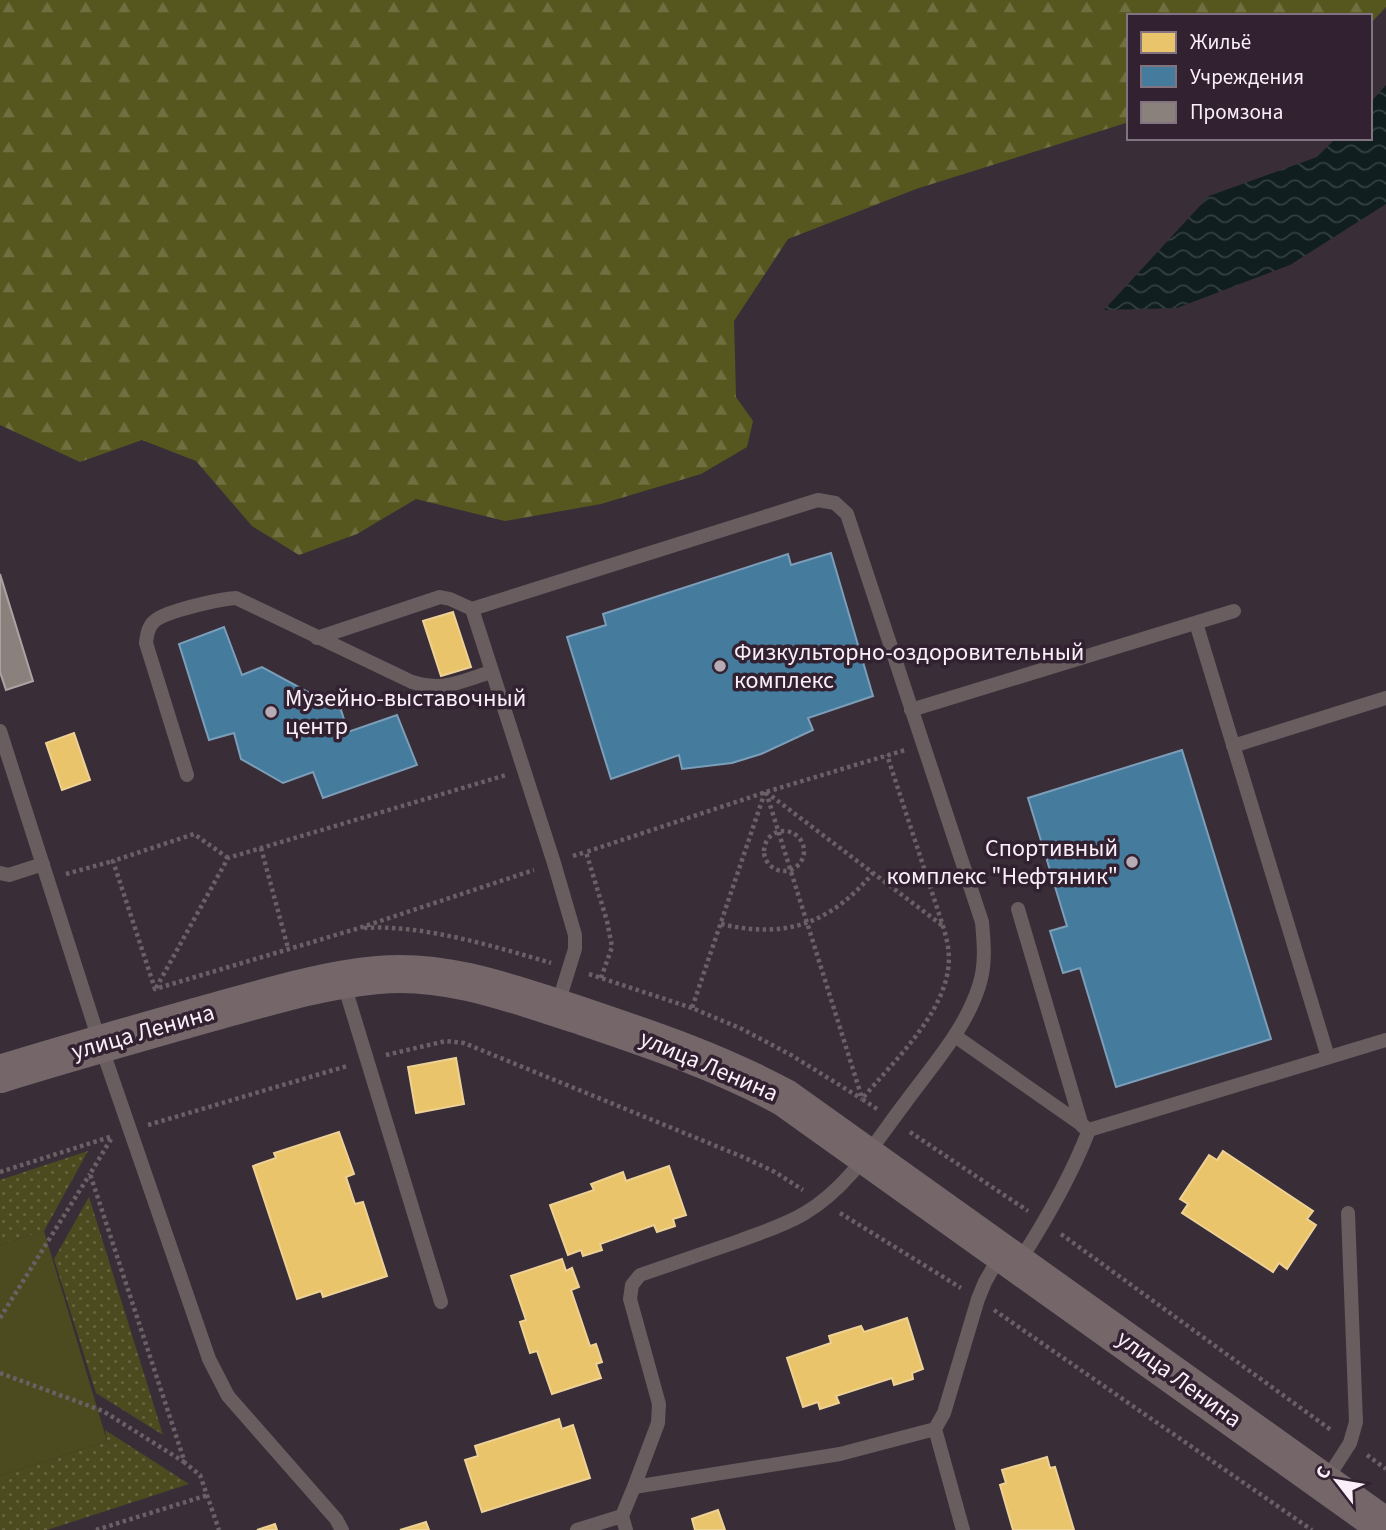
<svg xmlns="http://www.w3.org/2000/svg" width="1386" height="1530" font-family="'Source Sans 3',sans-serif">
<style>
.grass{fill:url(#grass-dots)}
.forest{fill:url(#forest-firs)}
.park{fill:#4b4b1f}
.water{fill:url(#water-waves)}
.homes{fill:#e9c46a;stroke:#eed195;stroke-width:2}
.public{fill:#457b9d;stroke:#7c9eb9;stroke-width:2}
.industry{fill:#8a817c;stroke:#aca2a2;stroke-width:2}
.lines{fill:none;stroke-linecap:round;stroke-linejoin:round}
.path{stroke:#6b6065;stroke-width:4.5;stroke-dasharray:3.5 3.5;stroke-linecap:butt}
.lane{stroke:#695d5f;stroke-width:14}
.secondary{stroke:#746669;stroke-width:38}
.poi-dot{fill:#b7abb6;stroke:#322131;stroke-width:2.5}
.labels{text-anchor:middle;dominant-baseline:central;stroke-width:7;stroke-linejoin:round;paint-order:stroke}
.poi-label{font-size:24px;fill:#fbeffa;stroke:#322131;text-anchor:start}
.street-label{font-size:24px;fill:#fbeffa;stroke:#322131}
</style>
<defs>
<pattern id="grass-dots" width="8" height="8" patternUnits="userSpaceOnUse" patternTransform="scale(1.75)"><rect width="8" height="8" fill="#4b4b1f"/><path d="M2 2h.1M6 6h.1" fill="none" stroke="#666540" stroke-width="1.8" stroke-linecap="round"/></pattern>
<pattern id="forest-firs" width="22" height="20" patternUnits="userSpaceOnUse" patternTransform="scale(1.75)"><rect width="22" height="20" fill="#56571f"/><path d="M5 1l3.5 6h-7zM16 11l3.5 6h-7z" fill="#6f6f40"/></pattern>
<pattern id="water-waves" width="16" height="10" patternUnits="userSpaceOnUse" patternTransform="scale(1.75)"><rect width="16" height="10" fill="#101e1f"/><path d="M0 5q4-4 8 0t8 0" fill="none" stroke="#343f40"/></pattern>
</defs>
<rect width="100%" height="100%" fill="#392e38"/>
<path class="grass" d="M88,1151l-44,80 -44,14v-65z
M89,1197l74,238 -67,-42 -42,-134z
M105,1430l84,54 -142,46h-47v-54l107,-35z"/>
<path class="forest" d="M0,0h1386v7l-16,17v-8h-241v106l-213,67 -128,50 -54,82 2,76 17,24 -6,26 -46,27 -100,30 -96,17 -89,-22 -59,35 -58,21 -47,-29 -56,-65 -54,-21 -62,22 -80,-37z"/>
<path class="park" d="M44,1231l63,210 -107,35v-231z"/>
<path class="water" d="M1386,85v119l-96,61 -113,43 -73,2 105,-114 108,-39 19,-19h34v-35z"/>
<path class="homes" d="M453,612l18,55 -30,9 -18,-55z
M74,733l16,47 -28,10 -16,-47z
M456,1058l8,46 -48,9 -8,-46z
M339,1132l15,42 -8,3 9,27 8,-2 24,74 -64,21 -2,-6 -24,8 -44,-133 23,-8 -2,-5z
M1223,1151l90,60 -6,8 9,6 -29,44 -8,-6 -6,9 -91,-59 6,-9 -8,-5 29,-44 8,5z
M669,1166l17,49 -13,4 2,7 -18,6 -3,-7 -54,19 2,6 -19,6 -2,-6 -13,5 -18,-50 44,-15 -3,-6 32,-12 3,9z
M562,1259l4,12 6,-3 7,19 -8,3 19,56 6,-2 6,18 -6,2 5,14 -49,16 -15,-43 -7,2 -10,-31 6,-2 -15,-44z
M907,1318l16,51 -11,4 1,6 -19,6 -2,-7 -56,18 3,7 -19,6 -2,-7 -15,5 -16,-49 44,-15 -2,-7 32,-10 3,6z
M559,1419l3,10 11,-4 17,53 -108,34 -17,-52 13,-4 -3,-10z
M1047,1457l3,11 5,-1 19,63h-61l-13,-45 6,-2 -4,-13z
M718,1510l7,20h-30l-3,-11z
M426,1522l3,8h-29z
M275,1524l2,6h-20z"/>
<path class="public" d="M831,553l42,143 -65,22 5,12 -52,24 -29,9 -50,6 -3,-14 -68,24 -44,-142 39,-12 -3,-11 185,-60 3,11z
M224,627l18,48 20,-8 79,43 7,22 49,-17 20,50 -94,33 -10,-26 -30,11 -42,-24 -7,-26 -25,7 -30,-96z
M1182,750l89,289 -155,48 -36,-119 -17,5 -13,-42 17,-5 -39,-128z"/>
<path class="industry" d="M0,574l33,107 -27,9 -6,-18z"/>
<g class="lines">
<path class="path" d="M765,792l-73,216 50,21 49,26 71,44
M766,792l96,306
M766,792l177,134
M764 851a20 20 0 1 1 40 0a20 20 0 1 1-40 0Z
M261,848l27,100
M573,856l13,-4
M228,858l-34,-24 -81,27 42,128 201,-60 178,-59
M66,874l47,-13
M721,924c64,15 109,0 152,-51
M364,928c57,-4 133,19 187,35
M589,974l103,34
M601,978l11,-31 -5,-26 -21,-69 180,-60 139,-42
M156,988l72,-130 278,-83
M386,1055l60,-14 18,2 279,114 32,15 28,18
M877,1109l-15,-10c33,-40 95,-95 86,-152 -1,-7 -3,-14 -5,-21l-56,-171
M148,1125l199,-59
M910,1132l118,79
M111,1139l-21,35 95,289 15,12 19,55
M0,1172l113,-36
M840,1213l121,75
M1061,1234l270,196
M994,1310l318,220
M0,1318l90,-144
M0,1373l103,38 81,51
M1367,1455l19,14
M96,1530l112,-35"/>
<path class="lane" d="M1196,623l132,434
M317,638l123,-41 10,2 22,10
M911,710l323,-99
M0,731l100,312 109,316 19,37 108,123 6,11
M1233,746l153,-48
M187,775l-41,-132c1,-10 3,-20 13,-25 14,-8 60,-19 77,-20l176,84c31,10 49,-1 79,-10
M0,873l9,2 34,-11
M1018,909l64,217
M343,981l98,321
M557,1007l18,-58v-14l-21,-72 -82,-254 346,-109 17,3 12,11 135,408c2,22 4,43 -3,64 -14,44 -47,80 -74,117 -29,38 -57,85 -100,110 -21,13 -46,20 -69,29 -32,11 -64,22 -96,33l-8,10 -2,14 29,105 -1,19 -24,64 206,-33 95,-25
M955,1036l130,91
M1019,1262c27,-42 52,-85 70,-132l297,-90
M1325,1482l25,-39 6,-21 -8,-209
M577,1530l45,-14
M626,1530l-4,-14 12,-29
M963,1530l-28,-101 9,-16 34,-114 7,-17 16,-28"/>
<path class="secondary" d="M0,1074c71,-22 142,-42 213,-62 55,-15 109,-32 165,-37 68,-7 138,20 201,40 71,24 140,47 206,83l601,429"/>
</g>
<g class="poi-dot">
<circle cx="720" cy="666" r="7"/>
<circle cx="271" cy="712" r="7"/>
<circle cx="1132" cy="862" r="7"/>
</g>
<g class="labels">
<g class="poi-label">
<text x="734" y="652">Физкульторно-оздоровительный<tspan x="734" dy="28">комплекс</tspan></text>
<text x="285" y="698">Музейно-выставочный<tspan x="285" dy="28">центр</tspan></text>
<text x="1118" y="848" text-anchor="end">Спортивный<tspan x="1118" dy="28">комплекс "Нефтяник"</tspan></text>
</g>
<g class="street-label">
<text transform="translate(143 1032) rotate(-16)">улица Ленина</text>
<text transform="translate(709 1066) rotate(23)">улица Ленина</text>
<text transform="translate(1179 1379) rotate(36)">улица Ленина</text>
</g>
</g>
<rect x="1127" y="14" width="245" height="126" fill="#322131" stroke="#827381" stroke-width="2"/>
<rect x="1141" y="32" width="35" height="21" fill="#e9c46a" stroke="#827381" stroke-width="2"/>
<text x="1190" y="49" font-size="21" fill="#fbeffa">Жильё</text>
<rect x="1141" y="66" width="35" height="21" fill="#457b9d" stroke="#827381" stroke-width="2"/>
<text x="1190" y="84" font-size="21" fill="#fbeffa">Учреждения</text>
<rect x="1141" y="102" width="35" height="21" fill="#8a817c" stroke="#827381" stroke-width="2"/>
<text x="1190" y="119" font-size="21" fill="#fbeffa">Промзона</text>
<g transform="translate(1337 1481) rotate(301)" stroke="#322131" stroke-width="5" paint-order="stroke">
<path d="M0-5L12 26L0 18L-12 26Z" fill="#fbeffa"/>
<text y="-10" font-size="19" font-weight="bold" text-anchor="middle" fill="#fbeffa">С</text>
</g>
</svg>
